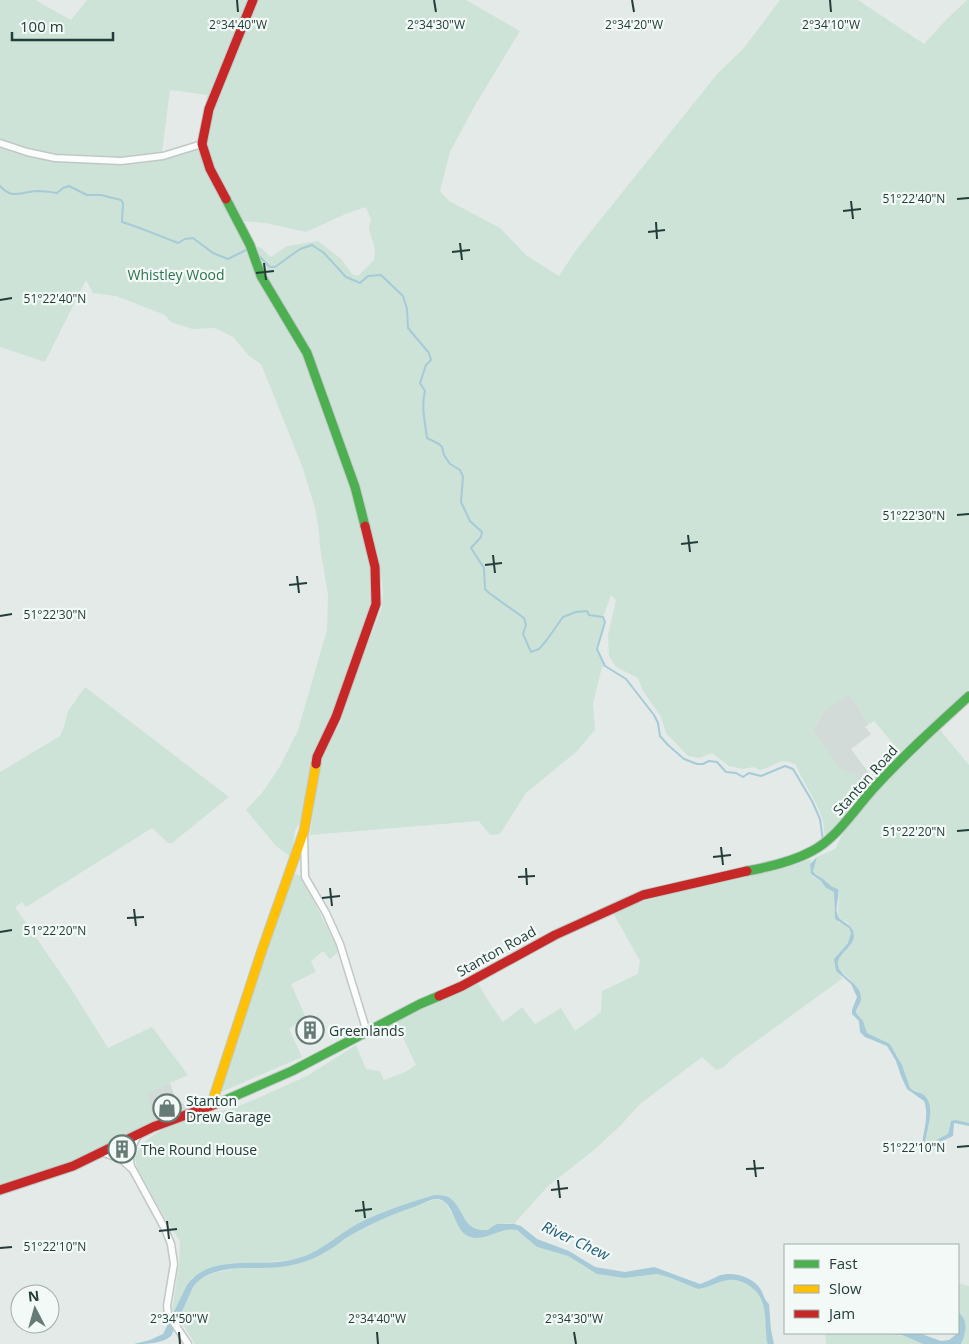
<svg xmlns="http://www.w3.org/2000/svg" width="969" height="1344" font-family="'Open Sans',sans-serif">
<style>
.built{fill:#d2dbd8}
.green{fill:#cde3d7}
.water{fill:#a6cad7}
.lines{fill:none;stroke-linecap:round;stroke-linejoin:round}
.stream{stroke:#a6cad7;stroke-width:2}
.street-casing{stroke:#c1c7c5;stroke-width:9}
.fast-casing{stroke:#c0c8c6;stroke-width:11}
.slow-casing{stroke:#c0c8c6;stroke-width:11}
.jam-casing{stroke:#c0c8c6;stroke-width:11}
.street{stroke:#fbfcfc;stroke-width:6}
.fast{stroke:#4caf50;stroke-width:9}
.slow{stroke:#ffc107;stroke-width:9}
.jam{stroke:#c62828;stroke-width:9}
.ticks{fill:none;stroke:#223d39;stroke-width:2}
.labels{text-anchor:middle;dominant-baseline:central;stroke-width:4.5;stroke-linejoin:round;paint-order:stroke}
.park-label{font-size:14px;fill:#2d7352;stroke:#f3f9f6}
.street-label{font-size:14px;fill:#223d39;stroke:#f3f9f6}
.poi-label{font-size:14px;fill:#223d39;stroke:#f3f9f6;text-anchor:start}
.water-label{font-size:15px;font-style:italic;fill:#1d5c78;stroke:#f3f9f6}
.ticks-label{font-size:12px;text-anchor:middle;fill:#223d39;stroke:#f3f9f6;stroke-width:4.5;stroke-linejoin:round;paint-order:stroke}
</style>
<rect width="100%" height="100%" fill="#e4eae8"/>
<path class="built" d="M849,693l20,31 -4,3 6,7 -20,15 23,31 -8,10 -12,-16 -14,-4 -27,-40 12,-20z
M170,1083l6,17 15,8 -38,14 -6,-29z"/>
<path class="green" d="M0,0h35l36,20 16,-20h379l54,31 -46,76 -24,45 -10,39 9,10 51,27 26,27 33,21 17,-26 142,-177 25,-24 37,-49h78l66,44 21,-23 22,-21h2v689l-68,64 -27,-32 -5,3 -20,-31 -24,17 -12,20 27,39 14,5 12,16 -41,47c-1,-6 -1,-13 -3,-19 -6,-19 -19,-35 -26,-53 -16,-9 -20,1 -36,5l-7,-3 -10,2 -14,-3 -17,-13 -12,5 -12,-2 -22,-23 -5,-16 -18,-26 -5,-13 -22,-11 -7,-11 -1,-21 8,-35 -5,-5 -8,22 2,5 -8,27 8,17 -3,1 -9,36 2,27 -19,22 -50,41 -26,41 -10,1 -11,-14 -169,14 10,-71 5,-16 16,-27 5,-21 36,-93 1,-11 -1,-16 -25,-101 -27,-69 -2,-15 -9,-24 -9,-19 -9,-3 12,31 8,27 28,74c2,14 6,25 10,38 8,29 16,63 10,93l-33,93 -25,57 -5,39 -5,20 -6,9 -4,27 -15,-11 -30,-36 16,-17 17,-25 19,-38 29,-100 1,-35 -8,-48 -1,-16 -4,-23 -13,-42 -41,-102 -12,-8 -16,-19 -18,-9 -23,1 -21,-7 -6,-7 -49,-19 -23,-3 -7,-13 -41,82 -45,-15v-200l36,11 19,3 76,3 20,-2 44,-13 6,4 46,94h13l11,10 16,-11 31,-5 23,18 11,15 6,2 16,-16 1,-11 -6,-20 2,-9 -5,-13 -18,6 -42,19 -40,-9 -24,-2 -29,-54 -13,-29 7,-43 -37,-5 -8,62c-40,9 -89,8 -128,-2 -12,-2 -23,-7 -34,-10z
M85,687l144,110 -57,46h-4l-16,-15 -126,79 -4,-5 -7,5 55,80 38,61 44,-21 36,48 -41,18 6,29 -69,35 -38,16 -46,13v-414l60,-36 4,-9 4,-16z
M940,730l29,35v358l-13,-3 -6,4 -2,10 -6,3 -14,12 -3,-2 2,-22 3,-6v-10l-2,-7 -6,-8 -12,-6 -11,-29 -9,-15 -23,-11 -4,-11 -7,-9 5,-13 -10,-20 -11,-9 -2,-6v-6l11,-12 5,-11 -6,-13 -6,-3 -4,-5 1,-22c-7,-8 -22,-14 -26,-23l4,-13 18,-8 12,-24 8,-6 31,-39 22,-22z
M810,859l1,2 -1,6 2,9 9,5 6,8 7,2 1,3 -1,15 4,13c26,10 7,23 -3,36l6,19 2,1 -110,80 -9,9 -8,3 -14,-13 -62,47 -19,21 -27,25 -46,36 -34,38c-9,-1 -19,-1 -25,6 -4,1 -9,2 -13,0 -18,-6 -12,-34 -42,-35l-49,16 -26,12 -39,26 -25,11 -77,6 -26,12 -17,31v3l-3,1 7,-50 1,-22 -17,-26 -26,-47 -2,-11 5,-9 9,-10 14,-9 31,-14 37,-6 25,-10 51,-23 49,-31 10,24 14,2 4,9 21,-8 11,-7 -21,-44 82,-40 10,18 16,23 19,-15 13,17 26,-16 14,23 26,-19 1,-21 36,-17 2,-13 -28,-50c24,-6 46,-16 70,-22 43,-10 87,-14 128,-30z
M293,874l6,1 15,27 25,49 -9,8 -7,-8 -12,10 5,11 -25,12 15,34 -17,11 13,28 -81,35 -1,-2z
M436,1199l9,3 17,28 31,3 17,-4 7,1 20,17 31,9 29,18 27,4 33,-4 14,4 27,11c11,-1 20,-8 30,-9 7,-1 16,2 22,6 21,15 13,37 18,58h-573l-16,-26c5,-11 9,-26 17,-35 16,-18 75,-16 99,-18l29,-12 25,-17 46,-23z
M958,1283l11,3v58h-8l4,-13 -3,-16 -4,-3z
M825,1333h49l23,2 7,1 19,8h-97z"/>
<path class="water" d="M817,857l-4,14c3,5 6,5 10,8 6,5 8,8 15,10 2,9 -4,18 0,27 5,8 16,8 16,20 -1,12 -18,19 -16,29 2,13 24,18 23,34 0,5 -5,9 -5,14l7,8 4,12 23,11 12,21 8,23c4,4 10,4 14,7 14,13 0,38 1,53l5,1 8,-10 10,-5 3,-13 5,-1 13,3v3l-15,-3 -1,13 -11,5 -11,11 -6,2 -3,-5c0,-16 8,-33 2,-48l-17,-12 -6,-13 -5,-15 -9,-15 -22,-9 -5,-5 -1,-11 -7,-7v-4l5,-13 -6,-13 -15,-13 -2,-12 14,-16 3,-10 -2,-5 -14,-9 -1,-27 -8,-4 -5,-7 -10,-7 -1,-10z
M434,1195c5,0 12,0 16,3 16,13 12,34 38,32l5,-4 4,-2h17l7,2 16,13 32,12 26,16 30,5 29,-5 46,17c6,-2 12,-5 18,-8 14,-5 32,0 41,11 5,6 4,12 10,17l2,26 3,14h-6l-1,-2c-3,-20 2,-42 -16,-55 -6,-5 -15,-8 -23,-7 -10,1 -19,8 -30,9l-27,-11 -14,-4 -33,4 -27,-4 -29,-18 -31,-9 -20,-17c-17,-4 -35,15 -51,5 -13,-9 -13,-38 -31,-36 -7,1 -15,6 -21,8 -22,7 -43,17 -63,28 -8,4 -14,11 -22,15 -22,14 -43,18 -69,18 -21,0 -53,-1 -67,19l-22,49c-10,8 -24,8 -37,8l16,-4 13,-6 24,-49c23,-33 75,-16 108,-26 25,-6 42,-24 64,-36 23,-12 50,-20 75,-28z
M958,1312c11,8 8,21 3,32h-38l-21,-9 -28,-2h45l22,8 8,-1 9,-7z"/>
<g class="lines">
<path class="stream" d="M0,186c12,14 21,6 37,5 6,0 14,1 20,2l6,-5 6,-2 18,9h14l20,5 2,3 -1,19c20,6 37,14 56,21l7,-4 8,-1 20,15 15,6 18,-9h3
M257,254l13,13h5l25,-18 12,-4 12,8 22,24 14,6 8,-7 13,-1 22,21 4,13 1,19 21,25 2,7 -5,5 -6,18 5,8c-4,15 0,31 2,47l12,6 3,3 2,8 6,9 10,6 3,7 -2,25 9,19 12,11 -1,5 -10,11 13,20 1,21 4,4 35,25 2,7 -3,9 8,18 8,-3 7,-8 17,-24 13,-5 11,-1 2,4 14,2 2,5 -8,27 8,17 21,13 28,36 4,8 2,13 8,9 16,14 13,5h6l6,-3 8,1 9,10 10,1 7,4 6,-4 12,3 24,-10 8,3 19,32 8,18 3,22"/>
<g class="street-casing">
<path id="street" d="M0,143l27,9 28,6 66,3 42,-5 39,-12
M304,835l1,42 21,36 14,31 27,88
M101,1152l20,7 12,11 32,59 6,15 3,20 -7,42 1,8 20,30
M132,1169c-5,-13 0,-24 7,-35"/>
</g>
<g class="fast-casing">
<path id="fast" d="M226,199l24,46 11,31 46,77 48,134 10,39
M747,871c22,-4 45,-9 65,-20 24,-12 43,-42 61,-62 30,-33 63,-63 96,-93
M221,1102l71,-31 128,-67 19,-8"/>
</g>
<g class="slow-casing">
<path id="slow" d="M211,1106l51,-156 42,-119 12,-67"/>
</g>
<g class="jam-casing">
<path id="jam" d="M226,199l-16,-30 -8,-25 7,-35 44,-109
M316,764l1,-7 19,-40 40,-113 -1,-37 -10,-41
M439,996l23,-10 93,-51 88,-40 104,-24
M0,1190l73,-24 80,-39 68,-25"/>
</g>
<use href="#street" class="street"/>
<use href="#fast" class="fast"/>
<use href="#slow" class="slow"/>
<use href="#jam" class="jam"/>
</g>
<path class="ticks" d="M237,0l1,12M434,0l2,12M632,0l2,12M830,0l1,12M957,199l12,-1M851,201l2,18M843,211l18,-2M656,222l1,17M648,232l17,-2M460,243l2,17M452,252l18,-2M264,263l2,17M256,273l18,-2M0,300l12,-2M957,515l12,-1M688,535l2,17M681,544l17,-2M493,555l2,18M485,565l17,-2M297,576l2,17M289,585l18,-2M0,616l12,-2M957,831l12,-1M721,847l2,18M713,857l18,-2M526,868l1,17M518,877l17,-1M330,888l2,18M322,898l18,-2M134,909l2,17M127,918l17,-1M0,932l12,-2M957,1147l12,-1M754,1160l2,17M746,1169l18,-1M558,1180l2,18M551,1190l17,-2M363,1201l2,17M355,1211l17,-2M167,1221l2,18M159,1231l18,-2M0,1248l12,-1M179,1332l1,12M377,1332l1,12M574,1332l2,12"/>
<defs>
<g id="building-ring" transform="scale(1.4375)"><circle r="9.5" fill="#f3f9f6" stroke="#667a76" stroke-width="1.5"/><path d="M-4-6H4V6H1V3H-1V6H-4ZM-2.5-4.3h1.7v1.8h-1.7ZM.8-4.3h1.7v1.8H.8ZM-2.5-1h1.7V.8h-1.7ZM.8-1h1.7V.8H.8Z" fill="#667a76"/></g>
<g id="shop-ring" transform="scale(1.4375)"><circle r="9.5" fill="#f3f9f6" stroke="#667a76" stroke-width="1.5"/><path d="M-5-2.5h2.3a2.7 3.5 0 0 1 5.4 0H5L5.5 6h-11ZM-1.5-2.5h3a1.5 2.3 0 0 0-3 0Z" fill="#667a76"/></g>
</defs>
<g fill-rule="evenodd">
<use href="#building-ring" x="310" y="1030"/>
<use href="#shop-ring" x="167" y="1108"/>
<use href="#building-ring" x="122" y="1149"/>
</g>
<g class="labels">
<g class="park-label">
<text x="176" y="274">Whistley Wood</text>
</g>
<g class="street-label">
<text transform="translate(865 780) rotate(-48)">Stanton Road</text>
<text transform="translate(496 951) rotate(-29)">Stanton Road</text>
</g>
<g class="poi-label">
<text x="329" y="1030">Greenlands</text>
<text x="186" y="1100">Stanton<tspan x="186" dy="16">Drew Garage</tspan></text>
<text x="141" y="1149">The Round House</text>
</g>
<g class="water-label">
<text transform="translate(576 1240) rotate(25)">River Chew</text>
</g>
</g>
<g class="ticks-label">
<text x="238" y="29">2°34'40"W</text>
<text x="436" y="29">2°34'30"W</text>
<text x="634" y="29">2°34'20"W</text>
<text x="831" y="29">2°34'10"W</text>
<text x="914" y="203">51°22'40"N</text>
<text x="55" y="303">51°22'40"N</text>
<text x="914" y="520">51°22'30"N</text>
<text x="55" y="619">51°22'30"N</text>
<text x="914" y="836">51°22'20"N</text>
<text x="55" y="935">51°22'20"N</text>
<text x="914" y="1152">51°22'10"N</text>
<text x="55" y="1251">51°22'10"N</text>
<text x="179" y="1323">2°34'50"W</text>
<text x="377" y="1323">2°34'40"W</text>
<text x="574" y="1323">2°34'30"W</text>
</g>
<rect x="784" y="1244" width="175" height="90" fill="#f3f9f6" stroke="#9faeaa"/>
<rect x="794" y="1260" width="25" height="8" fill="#4caf50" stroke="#9faeaa"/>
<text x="829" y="1269" font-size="15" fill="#223d39">Fast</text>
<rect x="794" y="1285" width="25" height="8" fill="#ffc107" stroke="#9faeaa"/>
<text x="829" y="1294" font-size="15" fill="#223d39">Slow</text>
<rect x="794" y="1310" width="25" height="8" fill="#c62828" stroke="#9faeaa"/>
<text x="829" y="1319" font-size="15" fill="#223d39">Jam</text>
<g transform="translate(35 1309) rotate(354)"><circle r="24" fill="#f3f9f6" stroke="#9faeaa"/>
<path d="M0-4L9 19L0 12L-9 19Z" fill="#667a76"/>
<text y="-8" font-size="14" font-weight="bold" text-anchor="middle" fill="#223d39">N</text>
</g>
<path d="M12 32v8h101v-8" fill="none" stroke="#223d39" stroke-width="2.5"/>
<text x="20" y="32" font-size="15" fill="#223d39" stroke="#f3f9f6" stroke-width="4" paint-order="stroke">100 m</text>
</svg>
